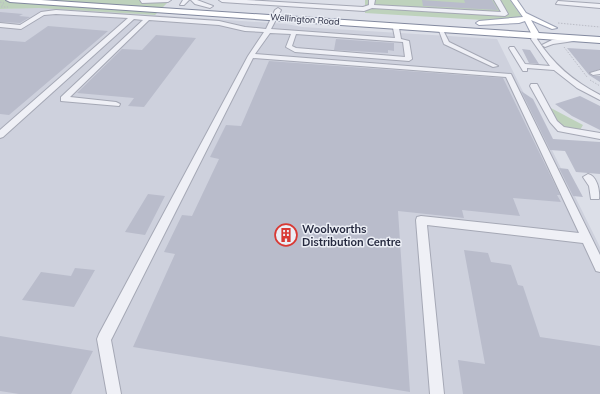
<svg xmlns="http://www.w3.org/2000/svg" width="600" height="394" font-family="Mulish,sans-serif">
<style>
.built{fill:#ced1dd}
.green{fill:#bed2bc}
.building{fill:#b9bccb}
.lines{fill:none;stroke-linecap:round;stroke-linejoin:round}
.minor-casing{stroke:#a5a8b5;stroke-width:2}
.major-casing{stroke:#9aa0b4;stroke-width:2}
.highway-casing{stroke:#82899f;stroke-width:2}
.path{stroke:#babcc6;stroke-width:1;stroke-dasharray:1.5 1.5;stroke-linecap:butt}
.minor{fill:#eff0f6;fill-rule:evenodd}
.major{fill:#fff;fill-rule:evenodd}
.highway{fill:#fff;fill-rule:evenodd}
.labels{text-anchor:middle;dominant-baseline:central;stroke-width:3;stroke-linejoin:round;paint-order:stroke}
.far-street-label{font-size:9px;fill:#25293f;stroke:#ebeef5}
.poi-label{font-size:11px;font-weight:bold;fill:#25293f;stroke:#ebeef5;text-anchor:start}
</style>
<rect width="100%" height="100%" fill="#dcdfe8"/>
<path class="built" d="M40,7l246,17 16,3 195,12 103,208v147h-600v-385z"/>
<path class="green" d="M0,0h170l-15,15 -116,-7 -39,1z
M365,0h145l12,17 -23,4 -134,-8z
M549,107l34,18 -3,5 -20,-4z"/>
<path class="building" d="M422,0l43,3 -1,-3h28l6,10 -75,-4z
M0,12l23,2 -4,2 11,1 -10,6 -20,-1z
M48,26l60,5 -99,84 -9,-1v-74l25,2z
M156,35l40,3 -52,69 -16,-1 6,-8 -57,-5 45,-44 20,1z
M336,39l58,4v8l-6,-1v3l-54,-3z
M567,48l33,2v19l-11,4 4,3h7v6l-11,-7z
M522,49l8,1 9,14 -10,-1z
M269,61l234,17 57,117h-3l4,7 -48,-4 7,18 -58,-6 2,8 -66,-7 12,181 -277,-45 42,-93 -11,-2 18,-37 10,1 27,-57 -9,-2 16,-32 15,1z
M521,91l12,8 20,40 47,3v32l-24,-2 -11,-21 -15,-1z
M580,96l20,10v24l-28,-14 -17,-12z
M559,168l9,1 15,28 -10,-1z
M148,194l17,2 -20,39 -20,-3z
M464,250l24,3 3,9 20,3 7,20 5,1 17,51 60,9v48h-137l-5,-34 27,4z
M75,268l20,2 -21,37 -52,-7 19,-28 30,4z
M0,336l93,15 -22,43h-52l-19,-3z"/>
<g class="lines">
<g class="minor-casing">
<path id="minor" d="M140,0h31l-3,2 -26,1z
M183,0h6l-5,5h-4z
M191,0h6l16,6 -3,2 -15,-4z
M219,0h27l117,7 6,-2v-5h6l-1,5 127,7 -7,-12h6l8,14 -3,2 -133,-8 -8,3 -142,-9z
M558,1l42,3v4l-44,-4z
M278,8l3,2 -10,19 124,9 -2,-10 3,-3h4l-1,3 2,11 8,2 3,18 -3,2 -114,-9 -9,-5 5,-13 -21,-1 -15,21 256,20 89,181v17l-4,-1 -13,-28 -156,-18 17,169h-14l-14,-174 1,-3 4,-1 158,17 -73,-156 -253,-19 -142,282 10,54h-14l-10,-55 2,-5 149,-278 16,-24 -19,-1 -26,-6 -70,-5 -79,77 46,5 4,2 -1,2 -58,-5v-4l82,-77 -9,-1 -131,118 -3,1v-8l128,-112 -72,-4 -12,1 -23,14 -21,-2v-4l20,2 21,-13 15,-2 163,11 26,6 21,2 9,-19zM296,34l107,8 2,15 -109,-9 -4,-2z
M438,28h4l7,14 49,24 -5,1 -49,-23z
M534,34h4l-1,5c16,25 36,42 63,56v5l-23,-12 -23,-18 -27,-2v3h-4l-14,-23 1,-1h4l11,17 25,2 -19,-27z
M579,37l3,2 -1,1 -28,4 -8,3 -3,-2 10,-5z
M600,70v4l-7,1 -3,-2z
M531,84h6l20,37 7,6 36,6v6l-42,-8 -8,-9 -20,-36z
M588,174c9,2 12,16 11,25h-8l-2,-13 -6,-9z"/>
</g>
<g class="major-casing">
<path id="major" d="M511,0h6l9,13 31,15 -5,1 -21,-9 9,15 -4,2 -4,-2 -7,-14 -6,2 -40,2 -3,-2 3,-2 44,-4z"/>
</g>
<g class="highway-casing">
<path id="highway" d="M6,0h35l559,37v6l-590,-41z"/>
</g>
<path class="path" d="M0,2l4,1 -3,4h7
M558,23l42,4
M564,47l23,30
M590,80l10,6"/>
<use href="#minor" class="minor"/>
<use href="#major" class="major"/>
<use href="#highway" class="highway"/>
</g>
<defs>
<g id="building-ring" transform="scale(1.15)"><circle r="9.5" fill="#ebeef5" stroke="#d93934" stroke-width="1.5"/><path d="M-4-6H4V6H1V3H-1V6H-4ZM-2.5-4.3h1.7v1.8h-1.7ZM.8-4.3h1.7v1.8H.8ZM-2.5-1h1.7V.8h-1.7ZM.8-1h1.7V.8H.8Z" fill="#d93934"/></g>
</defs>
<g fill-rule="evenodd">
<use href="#building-ring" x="286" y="235"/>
</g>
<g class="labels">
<g class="far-street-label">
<text transform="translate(305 19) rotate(4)">Wellington Road</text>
</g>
<g class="poi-label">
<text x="302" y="229">Woolworths<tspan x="302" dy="13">Distribution Centre</tspan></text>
</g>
</g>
</svg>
